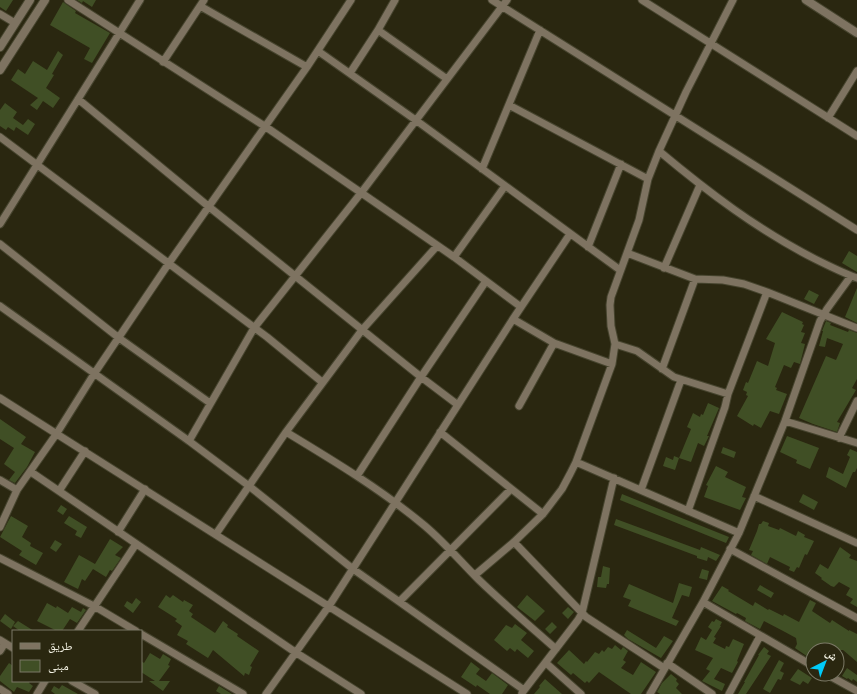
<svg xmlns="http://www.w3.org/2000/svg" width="857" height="694" font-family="Jost,'Noto Naskh Arabic',sans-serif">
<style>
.building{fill:#404f25}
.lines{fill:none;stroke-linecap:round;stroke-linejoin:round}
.minor-casing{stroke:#46442e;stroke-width:9}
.tertiary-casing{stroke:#46442e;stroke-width:10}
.minor{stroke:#7e7361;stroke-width:7}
.tertiary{stroke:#7e7361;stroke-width:8}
</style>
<rect width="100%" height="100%" fill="#2a2710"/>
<path class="building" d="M0,0h13l-7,11 -6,-4z
M77,0h19l-4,7 -9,-6 -1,2z
M63,2l13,9 -1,2 35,20 -18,30 -8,-4 6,-11 -40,-23z
M58,51l5,4 -11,19 2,1 -8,13 14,10 -7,10 -10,-7 -6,9 -7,-5 8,-7 -27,-18 7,-11 7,5 8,-13 14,9z
M5,103l12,9 -4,6 10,7 5,-6 7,5 -7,11 -12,-8 -2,4 -6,-4 -2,3 -6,-4v-16z
M849,251l8,5v16l-15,-9z
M857,288v35l-12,-6z
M809,290l10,5 -5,9 -10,-5z
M782,312l21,10 -1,2 2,1 -3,7 4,1 -4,10 4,1 -5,20 -6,-2 -3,6 -7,-3 -9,22 2,1 -1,2 11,4 -8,20 -9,-3 -9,17 -7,-4 -1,2 -16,-10 11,-20 -2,-1 1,-3 -4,-2 3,-8 2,1 9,-22 11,5 7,-23 -9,-4z
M826,321l5,2 -1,2 18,7 1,-2 8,3v46l-5,9 4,2 -19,32 3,1 -3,9 -24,-8 -14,-6 27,-62 10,4 7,-16 -16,-6 -2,9 -6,-1 4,-15h-1z
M708,403l11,5 -12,28h2l-5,10 -6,-3 -7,19 -12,-4 12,-29 -4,-2 6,-14 7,4 1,-3 2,1z
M0,419l26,18 -5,7 14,8 -8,15 -12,16 -6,-3 6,-8 -11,-8 10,-16 -14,-9z
M787,436l32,12 -9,21 -14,-6 1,-3 -17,-8z
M723,447l13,5 -2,6 -13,-5z
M850,449l7,3v16l-2,4h-2l-7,16 -20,-11 3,-10 14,7 7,-17 -3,-2z
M674,456l5,2 -4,12 -12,-4 3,-9 7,3z
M716,466l12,6 -3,5 21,10 -4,10 4,1 -6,12 -36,-13 4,-11 -2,-1z
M622,494l37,15 70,28 -3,6 -106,-43z
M803,494l15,8 -4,8 -15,-8z
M61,505l6,4 -4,6 -6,-4z
M11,516l17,10 -6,11 9,6 -1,3 13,7 -7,12 -17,-10 3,-4 -22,-14z
M69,516l18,11 -6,11 -6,-3 2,-4 -13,-8z
M616,519l84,31 1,-3 19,8 -4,6 -8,-4 -1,4 -10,-3v-2l-83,-31z
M763,521l6,2 -1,3 11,4 1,-2 16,8 2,-5 7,4 -1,2 10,4 -7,14 -2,-1 -6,14 -2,-1 -3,5 -5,-2 1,-3 -20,-10 -3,7 -16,-9 2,-4 -4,-1 8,-19 2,-7h2z
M110,539l13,8 -8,8 6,3 -9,13 -2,-1 -4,7 -13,-8 -8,12 -3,-2 -4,10 -14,-7 15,-27 16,9z
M55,540l7,4 -6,8 -6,-4z
M840,547l11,8 -2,3 8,3v46l-7,-4 3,-4 -7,-4 4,-7 -11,-6 -5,5 -3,-1 -10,-7 1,-1 -7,-5 5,-9 8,5z
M603,566l7,2 -1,16h-2l-1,4 -9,-1 1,-10h3z
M702,569l7,2 -2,9 -8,-2z
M679,583l13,4 -3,10 -7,-2 -10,23 7,3 -3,5 -48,-20 3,-6 -8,-3 6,-13 44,19z
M760,585l14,8 -3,5 -14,-8z
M722,586l7,4 -1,1 25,15 2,-4 13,8 1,-1 14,7 1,-2 15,8 11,-22 6,3 -4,8 18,12 2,-3 17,11v-1l8,4v28l-14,-12h-30v6l-2,3 -16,-11 2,-4 -1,-6 -11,-6 -21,-11 -4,8 -15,-8 1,-3 -9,-5 -1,1 -24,-13z
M166,595l4,3 3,-3 10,7 1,-2 9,5 -4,6 4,3 -2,3 24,16 8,-12 5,4 -1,2 11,7 -1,2 22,15 -9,15 2,1 -3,8 -4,-2 -1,3 -31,-26 -5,8 -22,-14 2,-3 -11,-6 5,-9 -7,-5 2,-2 -19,-12z
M527,595l18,16 -10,10 -18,-14z
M136,598l5,4 -8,11 -9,-7 3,-5 5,3z
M47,603l9,5 1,-2 11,7 4,-6 9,5 2,-4 3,2 -9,13 -7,-4 -8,12h-5l-20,-10z
M568,607l6,5 -6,7 -6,-6z
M5,614l10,8 -4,7 -11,-8z
M716,619l6,3 -2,4h1l-7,11 2,1 -3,5 12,6 1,-3 3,1 4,-8 11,5 -7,17 1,1 -6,11 -11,-5 -7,11 11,5 -3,7 -20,-10 8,-10 -4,-2 7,-11 -18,-8 6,-13 5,3 6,-10 -4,-3 4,-6 2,1z
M18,621l16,10h-14l-7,-5z
M552,622l5,5 -7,7 -5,-5z
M515,624l12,9 -6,7 13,11 -6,7 -11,-9 -2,3 -5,-4 -3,3 -13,-11 12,-15 6,3z
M627,630l29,18 8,-12 9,5 -12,17 -33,-19 -4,-4z
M615,645l6,5 2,-3 5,4 -5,9 3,2 -5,6 12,7 8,-13 15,10 -15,22h-10l-32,-22 -10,11 -2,-2 -2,2 -12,-10 -2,2 -14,-12 12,-13 15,14 2,-3 1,1 8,-10 4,2 3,-4 2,2 4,-5 4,2z
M764,647l5,4 -2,3 4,2 -25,38h-8l7,-12h-1l15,-27h-1z
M150,653l10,6 3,-5 8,5 -3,6 2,1 -11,15h11l-7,10 -14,-10h6l-14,-9v-11l3,2z
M779,660l5,3 -4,8 4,2 -3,7 -3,-1 -8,14 -7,-4z
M471,662l9,7 -4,5 10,7 6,-8 16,12 -6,9h-12l-13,-9 -1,2 -15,-10z
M9,663l4,3v15h17l-1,2 4,3 -4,6 -12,-5 -3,5 -14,-11v-5z
M847,668l10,7v7l-4,-3 -1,2 -4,-3 -1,1 -5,-3z
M798,669l14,9 -4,6 -5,-3 -3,4 -10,-5z
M671,674l6,5 -1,2 3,3 -3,4 6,6h-22l-3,-2 5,-9z
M545,679l17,15h-28l6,-7 -1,-1z
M62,685l16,9h-23l-4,-3 3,-5 5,3z
M219,686l13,8h-11l-5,-3z"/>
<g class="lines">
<g class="minor-casing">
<path id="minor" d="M68,0l198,127 188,130 67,50
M492,0l365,230
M642,0l215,136
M200,6l107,61
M0,14l15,9
M378,30l69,49
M318,51l99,70 203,149
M163,62l41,-62
M350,73l28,-43 17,-30
M78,99l130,107 213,171 37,28
M509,105l139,74
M828,118l29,-47
M0,137l267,200 55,45
M659,151c49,41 99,79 156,108 14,7 28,14 42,19
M482,169l58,-139
M0,224l140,-224
M0,244l119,94 91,65
M588,247l33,-83
M627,253l68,26 28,1 21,4 23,8 90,36
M454,257l51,-71
M664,268l36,-83
M0,306l189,135 60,45 104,83 171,121
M513,319l41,24 58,21
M615,344l22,7 37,26 54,17
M662,369l33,-90
M0,398l467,296
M519,406l35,-63
M785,421l72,22
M286,432c48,29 96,58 139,94 20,17 36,36 54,54 25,24 51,46 77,69
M440,432l103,82
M839,438l18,-37
M189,441l65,-113 107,-135 146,-193
M576,462l163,71
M31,472l264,180 66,42
M357,476l64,-99 65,-96
M0,480l17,10
M641,490l40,-110
M59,491l26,-40
M754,496l103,47
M688,511l37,-104 3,-13 39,-102
M0,527l17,-37 40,-57 37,-59 75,-111 138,-196 44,-67
M118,532l27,-43
M216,534l70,-102 76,-102 75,-84
M514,542l72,75 78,51
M730,549l127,69
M0,558l94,48 42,25
M475,575l39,-33 29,-28 19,-25 8,-15 6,-12 36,-98 3,-20 -4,-18 -1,-21 1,-8 28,-77 9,-41 11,-28 27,-59 47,-92
M400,601l111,-112
M703,602l110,64
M78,631l58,-87
M141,634l102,60
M0,640l13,8
M0,651l5,-8
M546,663l35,31
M667,663l45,31
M826,674l31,17
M72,681l23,13
M0,689l8,5
M522,693l56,-73 4,-7 32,-135
M37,694l8,-13
M266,694l63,-88 184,-287 57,-85
M650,694l53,-92 36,-69 46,-112 35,-100 7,-12 24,-33
M729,694l31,-58"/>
</g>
<g class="tertiary-casing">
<path id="tertiary" d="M806,0l51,33
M0,47l30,-47
M0,70l45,-70"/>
</g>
<use href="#minor" class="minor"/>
<use href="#tertiary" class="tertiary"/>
</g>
<rect x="12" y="630" width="130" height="52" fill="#2a2710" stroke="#7b7966"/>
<rect x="20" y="643" width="20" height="6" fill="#7e7361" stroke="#7b7966"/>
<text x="48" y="650" font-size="12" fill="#f5f4e6">طريق</text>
<rect x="20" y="660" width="20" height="12" fill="#404f25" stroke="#7b7966"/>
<text x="48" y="670" font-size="12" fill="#f5f4e6">مبنى</text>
<g transform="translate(825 662) rotate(42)"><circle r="19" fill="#2a2710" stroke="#7b7966"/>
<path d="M0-3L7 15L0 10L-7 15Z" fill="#01cbf9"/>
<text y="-6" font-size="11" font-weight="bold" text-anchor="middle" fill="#f5f4e6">ش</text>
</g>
</svg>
